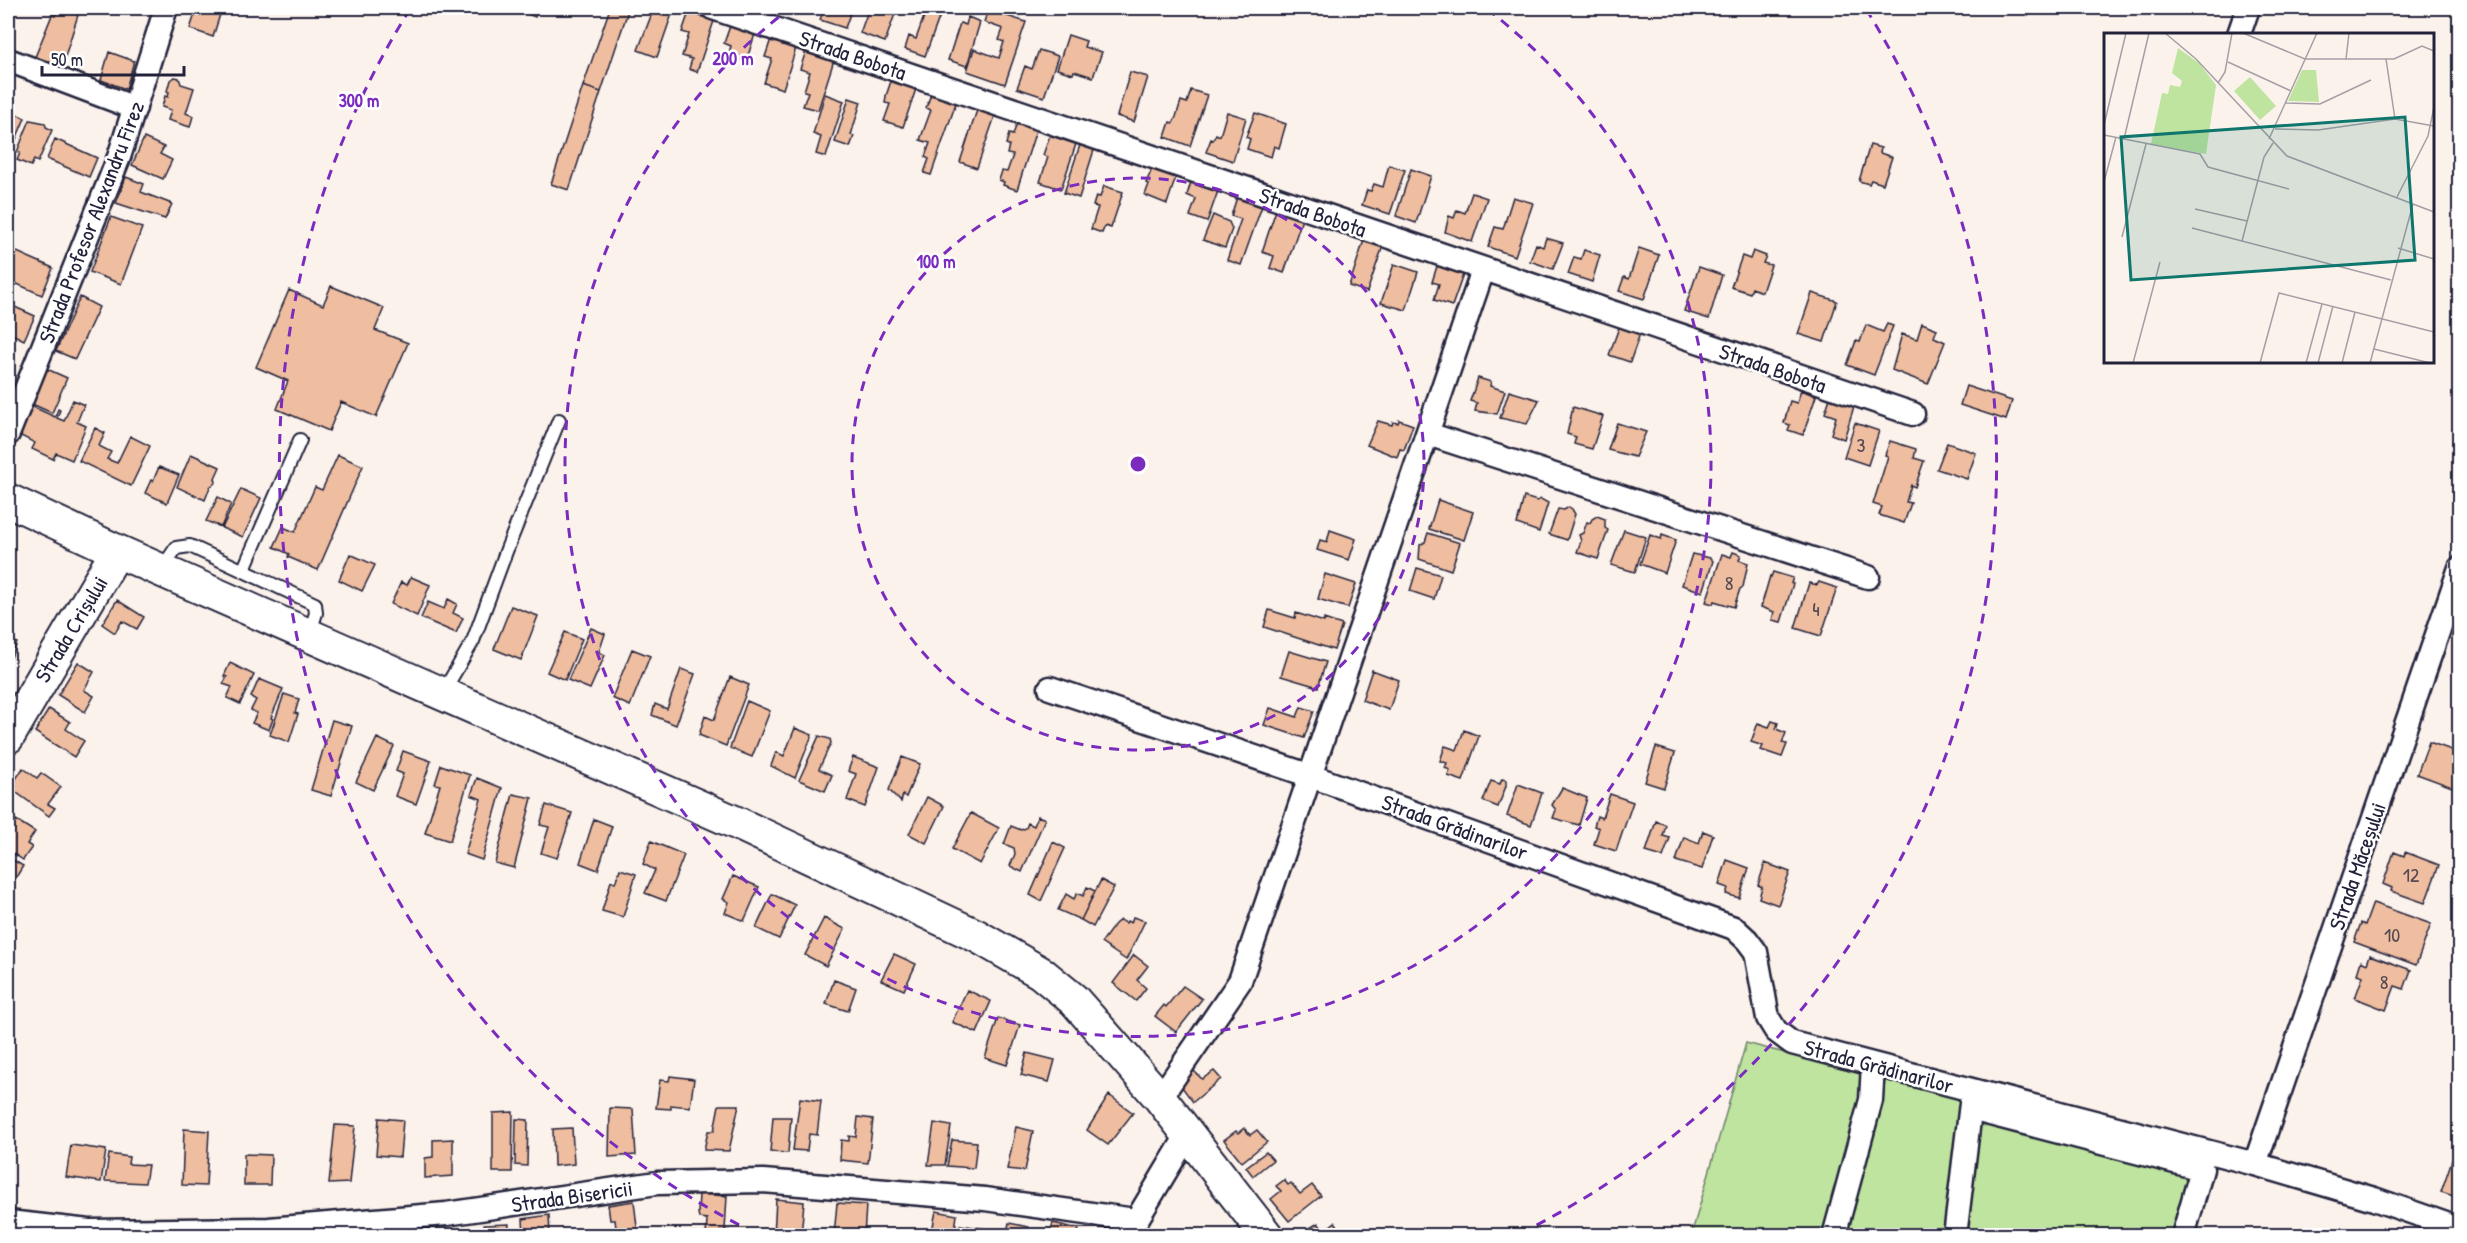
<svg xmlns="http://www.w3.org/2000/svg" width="2467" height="1243" font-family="'Patrick Hand',sans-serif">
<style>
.green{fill:#bee49f;stroke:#70836d;stroke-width:1.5}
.building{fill:#efbd9f;stroke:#22223b;stroke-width:1.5}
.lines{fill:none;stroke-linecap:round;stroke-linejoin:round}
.lane-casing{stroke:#22223b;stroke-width:16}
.street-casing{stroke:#22223b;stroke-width:27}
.secondary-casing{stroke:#22223b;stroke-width:36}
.lane{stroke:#fff;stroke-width:12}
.street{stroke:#fff;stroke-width:22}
.secondary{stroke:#fff;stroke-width:32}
.ring{fill:none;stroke:#7b2cbf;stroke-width:3;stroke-dasharray:10 8}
.labels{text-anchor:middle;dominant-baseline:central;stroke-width:5;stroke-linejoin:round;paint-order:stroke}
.number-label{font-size:20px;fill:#554954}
.street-label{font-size:22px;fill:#22223b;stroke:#fff}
.inset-road{fill:none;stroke:#a59fa5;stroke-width:1.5}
.view{fill:#0f766e;fill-opacity:0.15;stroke:#0f766e;stroke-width:3}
.inset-edge{fill:none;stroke:#22223b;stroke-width:3}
.centre{fill:#7b2cbf;stroke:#fff;stroke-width:3}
.ring-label{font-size:18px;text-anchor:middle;font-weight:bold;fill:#7b2cbf;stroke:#fff;stroke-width:5;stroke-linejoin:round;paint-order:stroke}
</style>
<rect width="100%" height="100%" fill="#fcf2ec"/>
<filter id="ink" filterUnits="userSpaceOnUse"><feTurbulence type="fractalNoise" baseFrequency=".0167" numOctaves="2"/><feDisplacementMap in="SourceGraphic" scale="12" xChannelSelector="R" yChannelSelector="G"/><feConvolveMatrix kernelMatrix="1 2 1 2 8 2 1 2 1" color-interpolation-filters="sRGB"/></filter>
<g filter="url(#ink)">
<path class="green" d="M1746,1043l467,121 -21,71 -501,1z"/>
<path class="building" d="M197,8h25l-9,29 -23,-8z
M521,8h17l-3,9 -15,-6z
M610,8h19l-28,84 -18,-6z
M654,8h20l-17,49 -19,-7z
M824,8h28l-7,20 -25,-8z
M869,8h16l11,3 -11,31 -25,-9z
M927,8l15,2 -17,46 -20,-7 4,-13 7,3z
M57,9l21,6 -16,51 -27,-9 17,-42 3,1z
M988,10l38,12 -21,62 -38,-13 7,-22 25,9 5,-16 -5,-2 4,-11 -19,-7z
M689,12l25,9 -17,51 -8,-3 3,-10 -10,-3 7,-22 -7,-2z
M968,17l12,5 -13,44 -19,-6 12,-37 6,2z
M730,26l25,8 -9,28 -18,-6 3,-10 -7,-3z
M1068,35l18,6 -2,6 18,5 -9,25 -19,-6 -1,3 -16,-5z
M771,39l25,9 -13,41 -19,-6 8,-24 -7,-2z
M1039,50l19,6 -14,41 -27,-9 8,-22 7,3z
M806,51l28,9 -16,50 -15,-4 5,-14 -4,-1 6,-19 -10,-3z
M109,52l25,9 -8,28 -25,-9z
M1130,72l18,5 -14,45 -17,-6z
M175,77l4,1 2,6 13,4 -8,25 7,3 -3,11 -22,-7 3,-10 -9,-3 3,-11 3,1 1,-5 -2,-1 3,-11z
M891,81l25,8 -13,38 -19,-6 6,-17 -5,-1 1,-7z
M583,86l18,6 -32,98 -18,-6z
M1191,90l16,5 -17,51 -25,-9 5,-15 3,1 3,-6 5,-16 6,2z
M825,94l19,7 -18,56 -10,-3 5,-17 -8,-3z
M931,94l25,9 -25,72 -7,-2 5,-14 -4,-2 5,-14 -10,-3 11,-30 -5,-2z
M849,98l12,4 -10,33 3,1 -4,11 -15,-5z
M8,110l17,8 -17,40z
M977,110l18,6 -18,52 -17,-6z
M1227,112l19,6 -13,43 -27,-9 5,-13 2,1 3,-6 4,2z
M1255,113l31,11 -7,24 -5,-2 -3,11 -24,-8 3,-10 -4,-2z
M30,120l15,3 1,4 6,3 -14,32 -4,-2 -3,6 -14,-6 3,-7 -3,-1z
M1017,123l19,7 -19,60 -14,-5 1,-3 -5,-2 3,-9 5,1 6,-17 -6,-1 2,-9 -3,-1 3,-10 4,1z
M1050,135l26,9 -15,45 -21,-7 8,-25 -5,-2z
M144,138l20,9 -4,7 12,6 -9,19 -31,-14z
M55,139l42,19 -8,19 -42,-18z
M1080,145l14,5 -15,48 -15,-5z
M1870,145l11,3 -1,5 12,4 -9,27 -12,-4 -2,4 -10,-3z
M1389,165l16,5 -15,44 -28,-9 5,-15 4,1 3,-7 9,3z
M1152,169l24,8 -9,27 -22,-9 4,-11 -3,-1z
M1411,169l20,7 -15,47 -20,-7z
M126,177l18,7 -3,8 31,12 -7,15 -49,-16z
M1191,182l27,9 -11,31 -17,-6 6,-17 -9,-4z
M1104,186l19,6 -12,36 -6,-2 -3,7 -11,-4 7,-22 -5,-1 3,-10 4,1z
M1472,193l15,5 -15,44 -27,-10 4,-16 5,2 3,-8 8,3z
M1237,197l25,9 -21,59 -14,-5 14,-41 -10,-3z
M1513,197l20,6 -18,53 -27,-9 7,-20 8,2z
M1276,210l26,9 -18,54 -14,-5 4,-12 -12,-4z
M1213,215l16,7 3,7 -7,19 -22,-8z
M111,217l31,11 -21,56 -31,-12z
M1546,238l17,5 -10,26 -23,-8 6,-17 7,3z
M1364,240l19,6 -16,46 -18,-6z
M8,248l45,20 -11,27 -34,-15z
M1639,248l20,7 -15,44 -25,-8 5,-14 5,2z
M1584,250l16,5 -8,27 -24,-8 6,-17 7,2z
M1753,251l13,5 -3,7 8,2 -9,27 -10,-4 -2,5 -19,-6 11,-31 8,3z
M1438,263l26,9 -12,34 -18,-6 5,-16 -7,-2z
M1394,264l24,8 -12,38 -25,-7z
M1699,267l23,8 -13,44 -25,-8z
M331,286l53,22 -9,22 33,13 -32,74 -35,-15 -12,29 -52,-22 11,-28 -32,-14 33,-77 34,15z
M1812,293l25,8 -13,41 -26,-8z
M80,297l19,10 -24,52 -19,-8z
M8,304l27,12 -11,24 -16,-8z
M1621,322l21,6 -12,34 -21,-7z
M1922,323l15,6 -3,8 11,5 -17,42 -36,-14 10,-36 15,5z
M1887,324l6,2 -19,49 -27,-10 9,-24 4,1 6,-17 17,7z
M47,369l20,9 -15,35 -20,-9z
M1478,378l13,4 -1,4 15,5 -8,23 -22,-3 2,-8 -7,-2z
M1966,386l46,15 -6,19 -46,-15z
M1801,390l15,6 -13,39 -15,-5 2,-5 -6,-2 6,-22 7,2z
M1509,391l30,9 -12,24 -27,-6z
M1831,395l24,8 -11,36 -13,-5 5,-17 -11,-4z
M73,400l11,5 -7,17 9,4 -14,34 -16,-7 -3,6 -21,-10 3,-6 -18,-9 12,-29 26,12 3,-8 2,1 -3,8 7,3z
M1573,407l30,9 -11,33 -18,-5 2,-7 -9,-3z
M1399,420l14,5 -9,25 -4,-1 -3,8 -30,-12 11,-24 14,4 1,-3 5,1z
M1617,423l29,9 -11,25 -27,-7z
M1855,423l24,8 -11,34 -24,-8z
M95,428l10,5 -6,13 12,6 -4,7 10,4 13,-27 20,10 -19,40 -52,-25z
M1890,441l26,8 -2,9 10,3 -9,26 -4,-2 -5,17 5,1 -7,20 -25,-8 3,-8 -9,-3 15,-48 -3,-1z
M1947,443l29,10 -9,26 -30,-10z
M191,454l29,13 -5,11 1,4 -6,5 -5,13 -28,-13z
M338,455l25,11 -45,104 -30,-13 1,-3 -15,-7 9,-20 12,5 20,-45 7,3z
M159,467l20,8 -12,28 -22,-10 6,-13 2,1z
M241,489l20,9 -18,39 -21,-9z
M218,497l13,7 -10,23 -15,-6z
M1524,497l13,4 4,-2 7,4 -9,29 -22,-8z
M1438,500l35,12 -9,28 -35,-11z
M1569,507l3,2 3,5 -8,26 -18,-6 9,-25 6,1z
M1597,516l8,3v9l3,2 -10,29 -21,-7 4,-11 -2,-6 4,-2 4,-11 3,1 2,-4z
M1330,530l26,9 -7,21 -32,-10 3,-10 7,2z
M1624,530l22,7 -11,35 -24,-7z
M1428,533l32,10 -9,27 -32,-11 1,-14 5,-3z
M1650,535l11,4 1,-4 14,5 -11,33 -25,-9z
M1733,552l8,3 -2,5 9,3 -5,24 -3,2 -6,18 -20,-6 -1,3 -7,-2 16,-48 9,3z
M350,554l25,11 -13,26 -23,-11z
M1692,554l18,4 3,3 -10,31 -21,-7z
M1417,568l24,7 -7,24 -24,-8z
M1773,572l20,6 -2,5 2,1 -12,38 -9,-2 2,-8 -13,-5 9,-31 1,1z
M1325,574l31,10 -8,24 -30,-9z
M411,577l19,8 -13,31 -26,-12 10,-22 6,3z
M1819,582l18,6 -16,48 -26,-8 14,-45 8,2z
M448,599l9,5 -4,9 10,5 -7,15 -35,-15 7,-16 16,7z
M117,600l27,17 -7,12 -15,-8 -7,12 -13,-9z
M511,606l27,10 -17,44 -27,-11z
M1269,610l26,8 1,-5 28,9v-3l18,6 -8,25 -70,-23z
M591,628l14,6 -6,18 6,3 -15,34 -22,-9z
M565,632l17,7 -17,41 -18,-8z
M8,639l9,4 -9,22z
M632,649l18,7 -20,50 -18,-8z
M1289,651l37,11 -8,25 -37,-11z
M78,662l16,10 -10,18 10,6 -9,16 -27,-17z
M230,663l24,12 -14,29 -13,-6 5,-11 -9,-3 4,-7 -3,-1z
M681,669l14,5 -19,51 -24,-10 3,-11 12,5z
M1372,670l27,10 -10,30 -27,-10z
M730,677l19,8 -23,61 -27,-11 6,-19 9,4z
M259,679l24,10 -12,29 2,1 -4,11 -17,-7 5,-10 -6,-3 5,-10 -5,-3z
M284,694l15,5 -4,14 3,1 -9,28 -19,-7z
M747,701l23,10 -18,46 -22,-9z
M1301,707l13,4 -10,27 -40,-13 6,-17 27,9z
M49,709l21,13 -4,7 18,12 -10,16 -39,-25z
M332,720l20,6 -21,70 -20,-6z
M1772,721l6,2 -2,6 10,4 -4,10 5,1 -5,13 -21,-7 2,-4 -12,-4 7,-19 11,4z
M795,728l17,7 -17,43 -24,-12 5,-14 8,4z
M1464,730l15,6 -16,45 -15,-5 2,-6 -5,-2 2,-5 -7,-2 5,-15 12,4z
M819,736l11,3 1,4 -12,26 13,6 -7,16 -26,-11z
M377,738l17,8 -21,44 -17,-8z
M2429,742l31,11v37l-43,-16z
M1656,747l19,6 -11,35 -19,-6z
M403,751l28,10 -15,43 -21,-8 8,-22 -7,-3z
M853,757l26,10 -14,40 -18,-7 9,-26 -8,-3z
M902,757l18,7 -14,33 -3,-2 -2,7 -12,-12z
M441,765l29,10 -20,66 -25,-8 15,-48 -5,-1z
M23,768l14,10 4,-5 20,14 -13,17 7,4 -6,8 -39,-28z
M477,778l25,10 -20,72 -17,-6 16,-55 -10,-4z
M1502,779l4,1v6l-8,21 -15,-6 8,-20 9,3z
M1518,784l24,9 -11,32 -24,-9z
M1562,788l25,10 -8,27 -26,-7 3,-8 -4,-5z
M513,794l19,4 -18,70 -19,-5z
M1610,794l23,8 -17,49 -22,-7 5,-16 -5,-2 3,-10 5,2z
M927,797l17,9 -18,37 -17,-9z
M546,805l26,8 -15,45 -16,-5 8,-26 -9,-2z
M971,813l28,15 -19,36 -28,-15z
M1038,816l7,3 -23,53 -12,-6 5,-12 -1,-6 -10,-4 7,-18 10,4 5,-2 2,-5 6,3z
M594,819l18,7 -14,44 -18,-7z
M16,820l19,12 -8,12 5,3 -9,13 -15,-10v-20z
M1656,821l10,4 -3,11 7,2 -7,19 -17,-5z
M1703,831l10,4 -11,34 -26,-8 8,-24 15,6z
M651,841l33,14 -18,46 -21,-8 10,-23 -12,-6z
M1053,842l12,6 -24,53 -11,-6z
M2394,852l10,4 1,-4 34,13 -14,38 -34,-12 1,-3 -9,-4z
M8,857l15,9 -13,21 -2,-2z
M1727,860l22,8 -10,30 -13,-4 2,-6 -9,-3z
M1765,863l25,9 -12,33 -19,-7 3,-11 -4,-2z
M620,869l16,5 -13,43 -21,-6 9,-30 4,2z
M733,876l26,11 -15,34 -19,-8 4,-11 -6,-3z
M1101,880l13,7 -21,40 -12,-7z
M1087,887l8,4 -14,29 -23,-10 8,-16 8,5 3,-6 6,3z
M772,894l23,11 -16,34 -23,-11z
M2373,903l58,21 -15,41 -62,-23 7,-19 4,2z
M1133,917l12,4 -19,39 -25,-17 14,-19 5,-4 6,3 1,-2 4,2z
M824,918l21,11 -19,37 -21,-11z
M894,954l22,10 -12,26 -23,-10z
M1134,955l14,11 -11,14 9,8 -10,13 -23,-18z
M2370,955l41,15 -7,19 -9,-3 -9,24 -31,-12 8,-22 -6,-2 4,-13 6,3z
M834,980l22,8 -8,23 -22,-7z
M1183,986l19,13 -26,33 -21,-16 9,-11 2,2z
M967,990l24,11 -14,32 -25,-11z
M998,1018l22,7 -13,40 -22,-7z
M1027,1053l28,7 -6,22 -28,-7z
M1194,1071l8,8 12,-8 7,8 -28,23 -14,-19z
M670,1076l24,3 -4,28 -19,-2v4l-15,-1 4,-28 9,1z
M1109,1095l24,18 -25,32 -21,-15z
M800,1098l21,3 -4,34 -8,-1 -2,17 -14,-1z
M719,1105h20l-10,46 -25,-1 4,-19h6z
M610,1108l23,1 3,46 -27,2z
M513,1112l-1,60h-19v-59z
M773,1117h18l-3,36 -18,-1z
M858,1117l15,2 -5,44 -28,-3 1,-20 8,1v-5l7,1z
M379,1118l24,2 -3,37 -24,-2z
M516,1119l12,1 -1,46 -12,-1z
M934,1123l17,3 -6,39h-17z
M335,1125l20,1 -6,57 -20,1z
M1016,1127l17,4 -8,40 -18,-2z
M572,1128l2,36 -20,2 -1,-37z
M1244,1128l6,7 7,-5 10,12 -25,20 -18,-22 12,-9 2,2z
M184,1129l25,2 -3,55 -24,-1z
M453,1139v37l-28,2v-20l8,-1v-17z
M952,1140l25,2 -3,26 -27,-2z
M71,1145l35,5 -5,32 -35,-5z
M1266,1152l7,8 -20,16 -7,-9z
M109,1154l20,3 -1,7 20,1 -3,18 -40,-2z
M244,1154l27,1 -1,30h-26z
M2454,1154l6,1v43l-19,-6z
M1284,1180l4,5 3,-2 9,11 12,-9 9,11 -32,25 -18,-22 10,-8 -5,-5z
M699,1194l28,2 -2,34 5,1 -1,5h-23l1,-17 -8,-1 -1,-5z
M776,1199l28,3 -3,34h-27z
M634,1201l4,35h-21l-2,-16h-5l-2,-15z
M837,1203l29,2 -2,31h-30z
M936,1211l21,4 -3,21h-23z
M549,1215l1,21h-26l-1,-17z
M1335,1222l9,12 -2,2 -42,-2 18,-11 6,8z
M1009,1223l20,4 -1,9h-22z
M1053,1223l26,6 -2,7h-28z
M509,1224l-1,12h-24v-11z
M960,1225l27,4 -1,7h-27z"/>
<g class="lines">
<g class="lane-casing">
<path id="lane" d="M161,570l15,-22 14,-2 125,58 1,9 -7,22
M243,571l57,-131
M442,694l31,-53 34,-92 52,-129"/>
</g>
<g class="street-casing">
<path id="street" d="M713,8l1200,406
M2239,34l9,-26
M8,60l127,48
M8,434l111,-277 47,-149
M1428,434l440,143
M1050,688l261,88 423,152 13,12 9,12 12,66 8,13 16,12 463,121 119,35 86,30
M1160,1098l80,-117 243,-711
M1971,1109l231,60 -19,67
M2255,1164l205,-596
M8,1222l81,9 180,-2 177,-15 211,-31 106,-2 222,18 150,21
M1127,1236l61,-102
M1834,1236l37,-136 2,-35
M1955,1236l17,-141"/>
</g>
<g class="secondary-casing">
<path id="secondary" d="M8,500l109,51 622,273 238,112 64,37 33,27 86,98 107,138
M8,737l109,-186"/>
</g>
<use href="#lane" class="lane"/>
<use href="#street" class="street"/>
<use href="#secondary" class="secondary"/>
</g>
</g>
<g class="ring">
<circle cx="1138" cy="464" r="286"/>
<path d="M1487 9A573 573 0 1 1 789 9"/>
<path d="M755 1233A859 859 0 0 1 410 9M1866 9A859 859 0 0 1 1521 1233"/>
</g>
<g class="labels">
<g class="number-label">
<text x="1861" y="444">3</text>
<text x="1729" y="582">8</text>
<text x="1816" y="608">4</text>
<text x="2411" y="874">12</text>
<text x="2392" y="934">10</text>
<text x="2384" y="981">8</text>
</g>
<g class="street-label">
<text transform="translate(853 55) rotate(19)">Strada Bobota</text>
<text transform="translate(1313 212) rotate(19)">Strada Bobota</text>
<text transform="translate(91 222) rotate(-69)">Strada Profesor Alexandru Firez</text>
<text transform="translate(1773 368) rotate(19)">Strada Bobota</text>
<text transform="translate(71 629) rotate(-59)">Strada Crișului</text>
<text transform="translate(1455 827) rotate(20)">Strada Grădinarilor</text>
<text transform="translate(2357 866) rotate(-71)">Strada Măceșului</text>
<text transform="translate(1879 1066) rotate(15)">Strada Grădinarilor</text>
<text transform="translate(572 1196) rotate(-8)">Strada Bisericii</text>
</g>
</g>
<g transform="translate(2104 33)">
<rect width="330" height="330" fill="#fcf2ec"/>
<path d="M74,15l21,15 17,22 -10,69 -55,-10 11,-51 6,1 2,-9 10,2 2,-6 -10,-8zM198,37h14l3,32 -31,-1zM146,44l26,29 -16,14 -26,-29z" fill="#bee49f"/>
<path class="inset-road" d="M61,0l31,26 91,97 147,56M139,0l62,26h89l28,-13 12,5M242,26l3,-26M282,26l9,60M124,29l63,29M114,50l7,-11 7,-39M182,70l34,1 51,-24M0,92l22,-92M171,96l43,1 77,-11 39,7M0,102l96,19 8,13 81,22M20,106l25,-106M165,106l48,-106M0,149l12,-45M293,164l31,-61 6,-29M91,176l52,12M88,195l199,52M18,204l24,-93M138,208l22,-84 9,-14M294,215l36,11M270,316l56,14M29,330l27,-101M156,330l19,-70 155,39M202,330l16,-59M214,330l15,-57M238,330l13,-51M266,330l43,-159"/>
<path class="view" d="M301,84l10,143 -284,20 -10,-143z"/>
<rect width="330" height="330" class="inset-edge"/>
</g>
<circle cx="1138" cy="464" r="9" class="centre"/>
<g class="ring-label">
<text x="733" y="65">200 m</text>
<text x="359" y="107">300 m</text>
<text x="936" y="268">100 m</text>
</g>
<rect width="2467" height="1243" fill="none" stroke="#fff" stroke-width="30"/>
<rect x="15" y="15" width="2437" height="1213" fill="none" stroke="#22223b" stroke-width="2" filter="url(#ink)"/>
<path d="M42 66v9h142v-9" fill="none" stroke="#22223b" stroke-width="3"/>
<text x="51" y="66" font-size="18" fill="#22223b" stroke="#ffffff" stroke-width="4.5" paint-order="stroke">50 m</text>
</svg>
